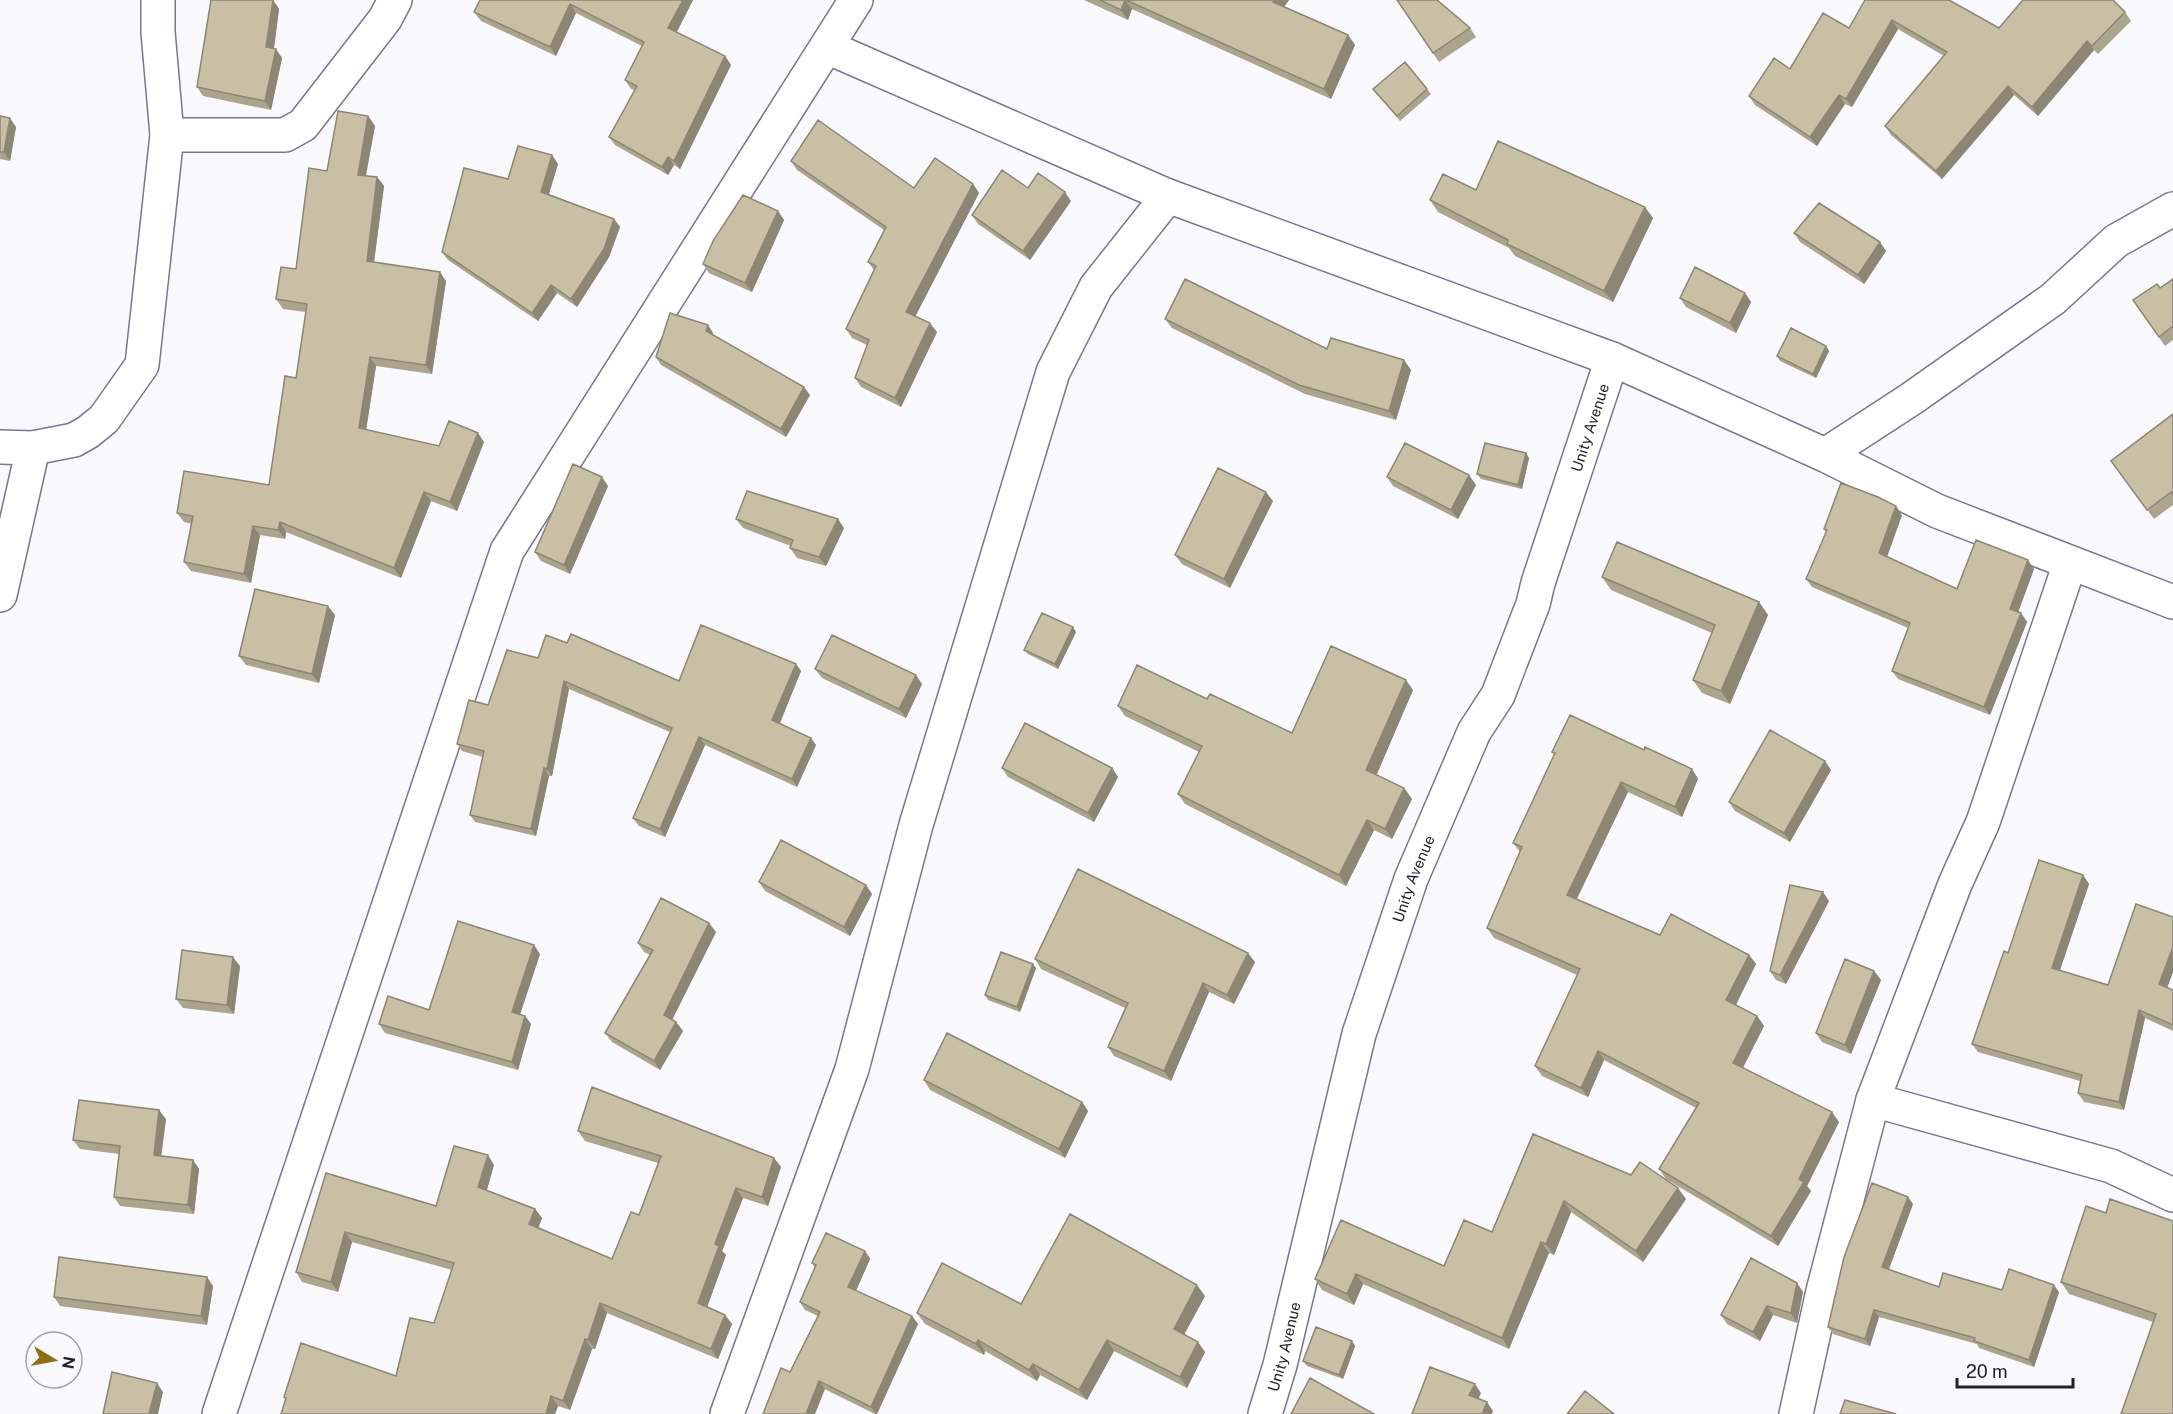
<svg xmlns="http://www.w3.org/2000/svg" width="2173" height="1414" font-family="'Public Sans',sans-serif">
<style>
.lines{fill:none;stroke-linecap:round;stroke-linejoin:round}
.minor-casing{stroke:#77778f;stroke-width:36}
.minor{stroke:#fff;stroke-width:33}
.wall{fill:#ada48e}
.shaded-wall{fill:#8d8674}
.building{fill:#c9bfa5;stroke:#8d8674;stroke-width:1.5}
.labels{text-anchor:middle;dominant-baseline:central;stroke-width:6;stroke-linejoin:round;paint-order:stroke}
.street-label{font-size:15px;fill:#22212b;stroke:#f8f8fd}
</style>
<rect width="100%" height="100%" fill="#f8f8fd"/>
<g class="lines">
<g class="minor-casing">
<g id="minor">
<path d="M827,47l341,149 444,163 213,96 112,56 236,91"/>
<path d="M167,135h118l18,-10 82,-106 10,-19"/>
<path d="M0,447l33,1 41,-8 14,-8 16,-13 38,-54 25,-230 -9,-103v-32"/>
<path d="M1825,455l86,-56 142,-100 63,-58 57,-32"/>
<path d="M0,595l33,-147"/>
<path d="M1873,1100l238,66 62,29"/>
<path d="M219,1414l288,-863 349,-551"/>
<path d="M727,1414l125,-345 64,-244 137,-453 43,-85 72,-91"/>
<path id="s1" d="M1265,1414l15,-49 79,-331 52,-155 63,-147 24,-37 35,-91 5,-21 74,-224"/>
<path d="M1796,1414l27,-123 50,-191 82,-216 28,-62 87,-259"/>
</g>
</g>
<use href="#minor" class="minor"/>
</g>
<path class="wall" d="M273,0l6,9 -5,39 8,10 -11,52 -68,-14 -6,-9z
M480,0h213l-16,32 48,24 6,9 -51,104 -6,-4 -6,10 -53,-30 -6,-8 26,-47 -4,-1 -6,-9 17,-34 -66,-33 -20,43 -75,-35 -7,-9z
M1084,0h205l-5,7 64,28 7,10 -24,54 -199,-90 -4,11z
M1397,0l73,28 6,9 -37,25z
M1865,0l134,28 126,-16 6,9 -33,33 -4,-4 -56,66 -24,-21 -72,84 -51,-44 -6,-9 59,-70 -46,-27 -46,78 -7,-3 -28,42 -62,-41 -6,-9 100,-68z
M1373,89h54l4,5 -31,27z
M0,116l16,11 -6,34 -10,-2z
M368,116l7,10 -9,50 11,1 7,9 -10,76 72,19 -14,93 -56,-8 -10,64 73,16 45,-4 -27,69 -26,-10 -30,77 -115,-46 -1,7 -25,-4 -9,48 -60,-12 -7,-9 8,-38 -8,-2 -7,-9 92,-28 27,-107 10,-66 -23,-3 -7,-10 20,-30 31,-98z
M552,155l6,9 -9,30 65,25 6,8 -11,30 -32,50 -20,-14 -19,28 -90,-61 -6,-8 66,-73z
M791,161l123,27 59,-4 6,9 -64,123 22,16 -36,75 -40,-20 -6,-9 12,-33 -15,-7 -6,-9 28,-59 -6,-8 16,-32 -87,-60z
M1028,188l43,13 -41,59 -52,-36 -6,-9z
M1476,190l177,28 -40,84 -98,-46 -6,-8 -71,-36 -8,-12z
M778,211l6,9 -32,72 -43,-19 -6,-9z
M1794,233l92,18 -22,33 -64,-42z
M2173,279v61l-8,6 -32,-46 27,-12z
M1745,293l6,9 -15,31 -50,-26 -6,-9z
M1165,319l246,51 -15,50 -91,-26 -133,-66z
M713,333v2l97,60 -24,42 -125,-72 -5,-8z
M1826,346l3,5 -13,27 -36,-17 -3,-5z
M2173,414v91l-19,14 -43,-58z
M1526,453l3,5 -7,31 -41,-10 -4,-5z
M1387,477l89,8 -18,34 -65,-33z
M608,486l-38,88 -29,-13 -6,-9z
M1273,501l-43,87 -48,-24 -7,-9z
M1902,515l-15,42 70,32 77,-20 -16,43 3,1 6,9 -37,93 -92,-36 -6,-8 16,-43 -96,-41 -6,-8 20,-47 -2,-3z
M736,519l108,9 -18,38 -29,-8 -7,-10 1,-2 -48,-18z
M1602,577l157,25 9,13 -38,89 -28,-11 -9,-13 19,-47 -101,-43z
M335,615l-16,68 -73,-18 -7,-9z
M1076,632l-18,37 -30,-15 -4,-4z
M567,643l112,38 117,-17 5,7 -22,53 37,21 -19,42 -92,-42 -40,92 -26,-11 -6,-8 37,-86 -101,-43 -17,87h-3l-13,60 -61,-14 -5,-7 13,-58 -21,-6 -5,-7 31,-39 50,-47z
M815,669l107,15 -16,34 -84,-40z
M1413,690l-37,85 28,13 8,11 -20,40 -18,-9 -28,56 -161,-82 -7,-10 21,-42 -74,-36 -7,-10 89,-7 85,34z
M1644,750l48,19 6,10 -16,38 -54,-25 -51,107 83,36 89,20 7,9 -20,41 21,11 7,10 -21,42 96,54 -32,64 4,5 -33,55 -112,-67 -7,-10 37,-61 -92,-48 -16,37 -46,-21 -7,-10 42,-91 -83,-37 -7,-10 33,-76 -7,-9 42,-88 -3,-3z
M1002,768h110l6,9 -24,45 -86,-45z
M1831,770l-41,72 -55,-31 -6,-9z
M2083,875l6,9 -29,86 48,15 65,-68v55l-6,16 6,2v41l-28,-13 -21,92 -40,-8 -6,-9 2,-12 -102,-29 -6,-8 36,-91z
M759,882l113,12 -22,42 -85,-45z
M1829,901l-43,83 -10,-4 -6,-9z
M716,932l-44,88 4,2 7,9 -23,39 -48,-28 -7,-9 45,-78 -6,-3 -6,-9z
M540,954l-20,60 5,2 6,8 -13,46 -133,-37 -6,-9 50,-14z
M1035,959l220,3 -21,42 -25,-12 -38,89 -57,-25 -6,-9 17,-39 -84,-39z
M240,966l-6,48 -51,-6 -7,-9z
M1036,968l-16,44 -32,-12 -3,-5z
M1874,971l7,9 -30,74 -29,-12 -6,-9z
M924,1080l158,22 6,9 -23,47 -135,-68z
M166,1119l-5,37 32,4 6,9 -5,45 -74,-8 -6,-9 5,-43 -39,-5 -7,-9z
M578,1131l196,27 7,9 -13,39 -25,-8 -21,53 4,4 -19,52 18,8 7,9 -14,35 -111,-46 -12,36h-3l-22,61 -12,-4 -3,8h-274l4,-15 -1,-2 112,-21 38,-53 18,-53 -100,-28 -14,50 -36,-10 -6,-10 30,-99 110,33 58,-41 -7,25 48,19 7,9 -4,10 74,31 27,-44 19,-52 -73,-22z
M1533,1134l153,65 -43,63 -72,-50 -17,43 -5,-2 -40,96 -146,-65 -9,21 -32,-15 -7,-11 26,-59 103,46 48,-34z
M1913,1204l-24,65 50,18 120,5 -25,75 -55,-19 -2,-4 -98,-27 -9,29 -37,-12 -5,-7z
M2106,1213l67,8v193l-20,-92 -84,-28 -8,-12z
M865,1251l5,8 -14,32 56,25 6,8 -41,90h-2l-85,-42 28,-56 -13,-6 -5,-8 15,-34 -3,-5z
M1797,1283l6,9 -6,31 -24,-8 -13,26 -33,-17 -6,-9z
M213,1286l-6,39 -147,-19 -6,-9z
M1205,1296l-21,39 21,17 -18,36 -73,-37 -27,49 -47,-25 -3,6 -52,-30 -1,4 -59,-31 -8,-11 104,-9z
M1352,1341l3,5 -12,33 -36,-13 -4,-5z"/>
<path class="shaded-wall" d="M273,0l6,9 -6,47 -7,-9z
M683,0h10l-19,37 -6,-9z
M1125,0l7,9 -4,11 -7,-10z
M1275,0h14l-9,12 -7,-10z
M570,4l6,9 -20,43 -6,-9z
M1892,20l6,9 -46,78 -6,-8z
M1348,35l7,10 -24,54 -7,-10z
M2087,41l7,9 -56,66 -6,-9z
M276,49l6,9 -11,52 -6,-9z
M725,56l6,9 -51,104 -6,-8z
M2008,86l6,9 -72,84 -6,-8z
M1839,95l6,9 -28,42 -7,-9z
M368,116l7,10 -11,58 -6,-9z
M10,118l6,9 -6,34 -6,-9z
M552,155l6,9 -11,36 -6,-8z
M668,157l6,8 -6,10 -6,-8z
M377,177l7,9 -11,84 -6,-9z
M973,184l6,9 -66,128 -7,-9z
M1065,192l6,9 -41,59 -7,-9z
M1645,207l8,11 -40,84 -9,-11z
M778,211l6,9 -32,72 -7,-9z
M614,219l6,8 -11,30 -32,50 -6,-8z
M1880,242l6,9 -22,33 -6,-9z
M440,272l6,9 -14,93 -6,-9z
M551,285l6,8 -19,28 -6,-8z
M1745,293l6,9 -15,31 -6,-10z
M930,323l7,9 -36,75 -6,-9z
M708,325l5,8 -1,6 -6,-8z
M1826,346l3,5 -13,27 -3,-4z
M370,357l6,9 -11,71 -6,-9z
M1404,360l7,10 -15,50 -7,-9z
M804,387l6,8 -24,42 -5,-8z
M478,433l6,9 -27,69 -7,-9z
M1526,453l3,5 -7,31 -4,-4z
M1469,475l7,10 -18,34 -7,-9z
M602,477l6,9 -38,88 -6,-9z
M424,492l7,9 -30,77 -7,-10z
M1266,492l7,9 -43,87 -6,-9z
M1896,506l6,9 -17,47 -6,-9z
M838,519l6,9 -18,38 -7,-9z
M280,522l6,10 -1,7 -7,-9z
M253,526l7,9 -9,48 -7,-9z
M2028,560l6,9 -18,49 -6,-9z
M1759,602l9,13 -38,89 -9,-13z
M328,606l7,9 -16,68 -7,-9z
M2021,613l6,9 -37,93 -6,-8z
M1073,627l3,5 -18,37 -3,-5z
M796,664l5,7 -23,57 -6,-8z
M916,675l6,9 -16,34 -7,-9z
M1406,680l7,10 -39,91 -8,-11z
M564,681l5,8 -17,87 -5,-7z
M699,737l6,8 -40,92 -5,-8z
M811,738l5,7 -19,42 -5,-8z
M1825,761l6,9 -41,72 -6,-9z
M544,768l5,8 -13,60 -5,-7z
M1112,768l6,9 -24,45 -6,-9z
M1692,769l6,10 -16,38 -7,-10z
M1621,782l7,10 -54,112 -7,-9z
M1404,788l8,11 -20,40 -7,-10z
M1367,820l7,10 -28,56 -7,-11z
M2083,875l6,9 -31,92 -6,-8z
M866,885l6,9 -22,42 -6,-9z
M1823,892l6,9 -43,83 -6,-9z
M709,923l7,9 -46,92 -6,-9z
M534,945l6,9 -22,67 -6,-9z
M2173,947v25l-8,21 -6,-9z
M1248,953l7,9 -21,42 -7,-9z
M1749,955l7,9 -23,46 -7,-10z
M233,957l7,9 -6,48 -7,-9z
M1033,964l3,4 -16,44 -3,-5z
M1874,971l7,9 -30,74 -6,-9z
M1203,983l6,9 -38,89 -7,-10z
M2139,1010l6,8 -21,92 -5,-8z
M525,1016l6,8 -13,46 -6,-8z
M1757,1016l7,10 -24,47 -7,-10z
M676,1022l7,9 -23,39 -6,-9z
M1598,1051l6,9 -16,37 -7,-9z
M1082,1102l6,9 -23,47 -6,-9z
M159,1110l7,9 -6,46 -6,-10z
M1832,1112l7,10 -32,64 4,5 -33,55 -7,-10z
M488,1155l6,10 -9,31 -7,-9z
M774,1158l7,9 -13,39 -6,-9z
M193,1160l6,9 -5,45 -6,-9z
M736,1188l7,10 -21,53 4,4 -21,58 -7,-10 17,-59z
M1678,1188l8,11 -43,63 -7,-11z
M1908,1197l5,7 -26,70 -5,-7z
M1564,1201l7,11 -17,43 -8,-11z
M535,1209l7,9 -6,16 -7,-10z
M345,1232l7,10 -14,50 -7,-10z
M1541,1242l8,11 -40,96 -7,-11z
M865,1251l5,8 -16,36 -6,-8z
M1356,1274l7,10 -9,21 -7,-11z
M207,1277l6,9 -6,39 -6,-9z
M1797,1283l6,9 -6,31 -6,-10z
M1197,1285l8,11 -24,44 -7,-11z
M2054,1285l5,7 -25,75 -5,-7z
M600,1303l7,10 -12,36 -7,-9z
M1767,1306l6,9 -13,26 -7,-9z
M1874,1310l5,7 -9,29 -5,-7z
M725,1315l7,9 -14,35 -7,-10z
M912,1316l6,8 -41,90h-1l-5,-7z
M585,1339l7,10 -22,61 -7,-9z
M978,1340l7,11 -1,4 -8,-11z
M1107,1340l7,11 -27,49 -8,-10z
M1352,1341l3,5 -12,33 -4,-4z
M1198,1342l7,10 -18,36 -7,-11z
M1033,1364l7,11 -3,6 -8,-11z
M819,1381l6,8 -10,25h-9z
M157,1383l6,9 -5,22h-9z
M1475,1384l6,9 -5,11 -7,-9z
M551,1396l7,10 -3,8h-9z
M1487,1402l6,9 -1,3h-10z"/>
<path class="building" d="M211,0h62l-7,47 10,2 -11,52 -68,-14z
M480,0h203l-15,28 57,28 -51,105 -6,-4 -6,10 -53,-30 28,-51 -12,-6 19,-38 -74,-38 -20,43 -76,-35z
M1100,0h25l-4,10z
M1126,0h149l-2,2 75,33 -24,54z
M1397,0h40l33,28 -37,25z
M1865,0h84l50,28 24,-28h90l12,12 -33,34 -5,-5 -55,66 -24,-21 -72,85 -51,-45 62,-74 -55,-32 -46,79 -7,-4 -29,42 -61,-41 25,-38 16,11 33,-56 26,15z
M1405,62l22,27 -30,27 -24,-27z
M338,111l30,5 -10,59 19,2 -10,84 73,11 -14,93 -56,-8 -11,71 80,18 10,-25 29,12 -28,69 -26,-10 -30,76 -114,-46 -2,8 -25,-4 -9,48 -60,-12 9,-46 -16,-3 7,-42 85,14 16,-109 11,2 11,-74 -31,-5 5,-32 15,2 13,-101 18,3z
M0,116l10,2 -6,34h-4z
M818,120l96,68 21,-30 38,26 -67,128 24,11 -35,75 -40,-20 14,-38 -23,-11 30,-63 -8,-4 18,-35 -95,-66z
M1498,141l147,66 -41,84 -97,-47 1,-4 -78,-40 13,-26 33,16z
M518,146l34,9 -11,37 73,27 -10,30 -33,50 -20,-14 -19,28 -90,-61 22,-84 44,11z
M1002,170l26,18 10,-15 27,19 -42,59 -51,-36z
M743,195l35,16 -33,72 -42,-19 10,-23z
M1819,203l61,39 -22,33 -64,-42z
M1695,267l50,26 -15,30 -50,-25z
M1185,279l142,70 4,-11 73,22 -15,51 -90,-26 -134,-66z
M2173,279v47l-14,11 -26,-37 24,-16 3,4z
M670,313l38,12 -2,6 98,56 -23,42 -125,-72z
M1791,328l35,18 -13,28 -36,-18z
M2173,414v81l-2,-3 -24,18 -36,-49z
M1405,443l64,32 -18,35 -64,-33z
M1485,443l41,10 -8,32 -41,-11z
M573,464l29,13 -38,88 -29,-13z
M1218,468l48,24 -42,87 -49,-24z
M1841,483l37,14 18,9 -17,47 78,36 19,-49 52,20 -18,49 11,4 -37,94 -92,-36 18,-48 -104,-44 21,-49 -3,-1z
M747,491l91,28 -19,38 -29,-9 3,-8 -57,-21z
M1617,542l142,60 -38,89 -28,-11 22,-55 -113,-48z
M255,589l73,17 -16,68 -73,-18z
M1042,613l31,14 -18,37 -31,-14z
M701,625l95,39 -24,56 39,18 -19,41 -93,-42 -39,92 -27,-11 39,-90 -108,-47 -17,88 -3,-1 -13,61 -61,-14 14,-64 -27,-7 12,-44 19,5 19,-55 31,8 8,-23 21,8 4,-9 108,47z
M832,635l84,40 -17,34 -84,-40z
M1331,646l75,34 -40,90 38,18 -19,41 -18,-9 -28,55 -161,-81 24,-48 -84,-40 19,-41 70,34 3,-5 82,39z
M1570,715l74,35 1,-3 47,22 -17,38 -54,-25 -54,113 93,40 11,-21 78,41 -23,45 31,16 -24,47 99,49 -33,67 5,3 -33,54 -112,-67 40,-66 -101,-52 -17,37 -46,-22 45,-97 -93,-41 35,-81 -9,-4 42,-90 -3,-1z
M1025,723l87,45 -24,45 -86,-45z
M1770,730l55,31 -41,72 -55,-31z
M781,840l85,45 -22,42 -85,-45z
M2039,860l44,15 -31,93 56,17 28,-81 37,13v30l-14,37 14,6v35l-34,-15 -20,92 -41,-9 4,-18 -110,-31 32,-93 4,2z
M1078,869l170,84 -21,42 -24,-12 -39,88 -56,-24 20,-44 -93,-44z
M1790,885l33,7 -43,83 -10,-4z
M661,898l48,25 -45,92 12,7 -22,39 -49,-28 48,-83 -15,-7z
M458,921l76,24 -22,67 13,4 -13,46 -133,-38 9,-28 41,14z
M182,950l51,7 -6,48 -51,-6z
M1001,952l32,12 -16,43 -32,-12z
M1845,959l29,12 -29,74 -29,-12z
M947,1033l135,69 -23,47 -135,-69z
M592,1087l182,71 -12,39 -26,-9 -21,56 4,2 -21,57 27,12 -14,34 -111,-46 -12,37 -3,-1 -22,62 -12,-5 -5,18h-265l5,-16 -2,-1 17,-54 95,33 14,-58 24,5 20,-60 -109,-31 -14,50 -35,-10 30,-99 110,33 18,-60 34,9 -10,32 57,22 -6,15 83,35 19,-47 8,3 22,-59 -83,-25z
M79,1100l80,10 -5,45 39,5 -5,45 -74,-8 6,-51 -47,-6z
M1533,1134l98,41 9,-13 38,26 -42,63 -72,-50 -18,43 -5,-2 -39,96 -146,-64 -9,20 -32,-15 26,-59 103,46 20,-46 28,12z
M1872,1183l36,14 -26,70 57,20 4,-14 59,17 7,-21 45,16 -25,75 -55,-19 1,-3 -101,-28 -9,29 -37,-12 16,-70z
M2110,1199l63,22v193h-52l35,-100 -95,-32 25,-76 20,7z
M1070,1214l127,71 -23,44 24,13 -18,35 -73,-37 -28,50 -46,-26 -4,6 -51,-30 -2,4 -59,-31 25,-50 79,41z
M826,1233l39,18 -17,36 64,29 -41,91 -52,-26 -13,33h-43l18,-46 9,4 30,-60 -20,-10 16,-37 -4,-2z
M59,1257l148,20 -6,39 -147,-19z
M1751,1258l46,25 -6,30 -24,-7 -14,26 -32,-17z
M1316,1327l36,14 -13,34 -36,-14z
M1430,1367l45,17 -6,11 18,7 -5,12h-70z
M112,1372l45,11 -8,31h-46z
M1310,1378l64,36h-83z
M1585,1391l29,23h-47z
M1845,1400l51,14h-56z"/>
<g class="labels">
<g class="street-label">
<text stroke="none"><textPath href="#s1" startOffset="1042">Unity Avenue</textPath></text>
<text stroke="none"><textPath href="#s1" startOffset="556">Unity Avenue</textPath></text>
<text stroke="none"><textPath href="#s1" startOffset="70">Unity Avenue</textPath></text>
</g>
</g>
<g transform="translate(54 1360) rotate(100)"><circle r="28" fill="#f8f8fd" stroke="#a2a2a9" stroke-width="1.5"/>
<path d="M0-4.5L10 22L0 15L-10 22Z" fill="#8d7013"/>
<text y="-9" font-size="16" font-weight="bold" text-anchor="middle" fill="#22212b">N</text>
</g>
<path d="M1957 1378v9h116v-9" fill="none" stroke="#22212b" stroke-width="3"/>
<text x="1966" y="1378" font-size="18" fill="#22212b" stroke="#f8f8fd" stroke-width="4.5" paint-order="stroke">20 m</text>
</svg>
